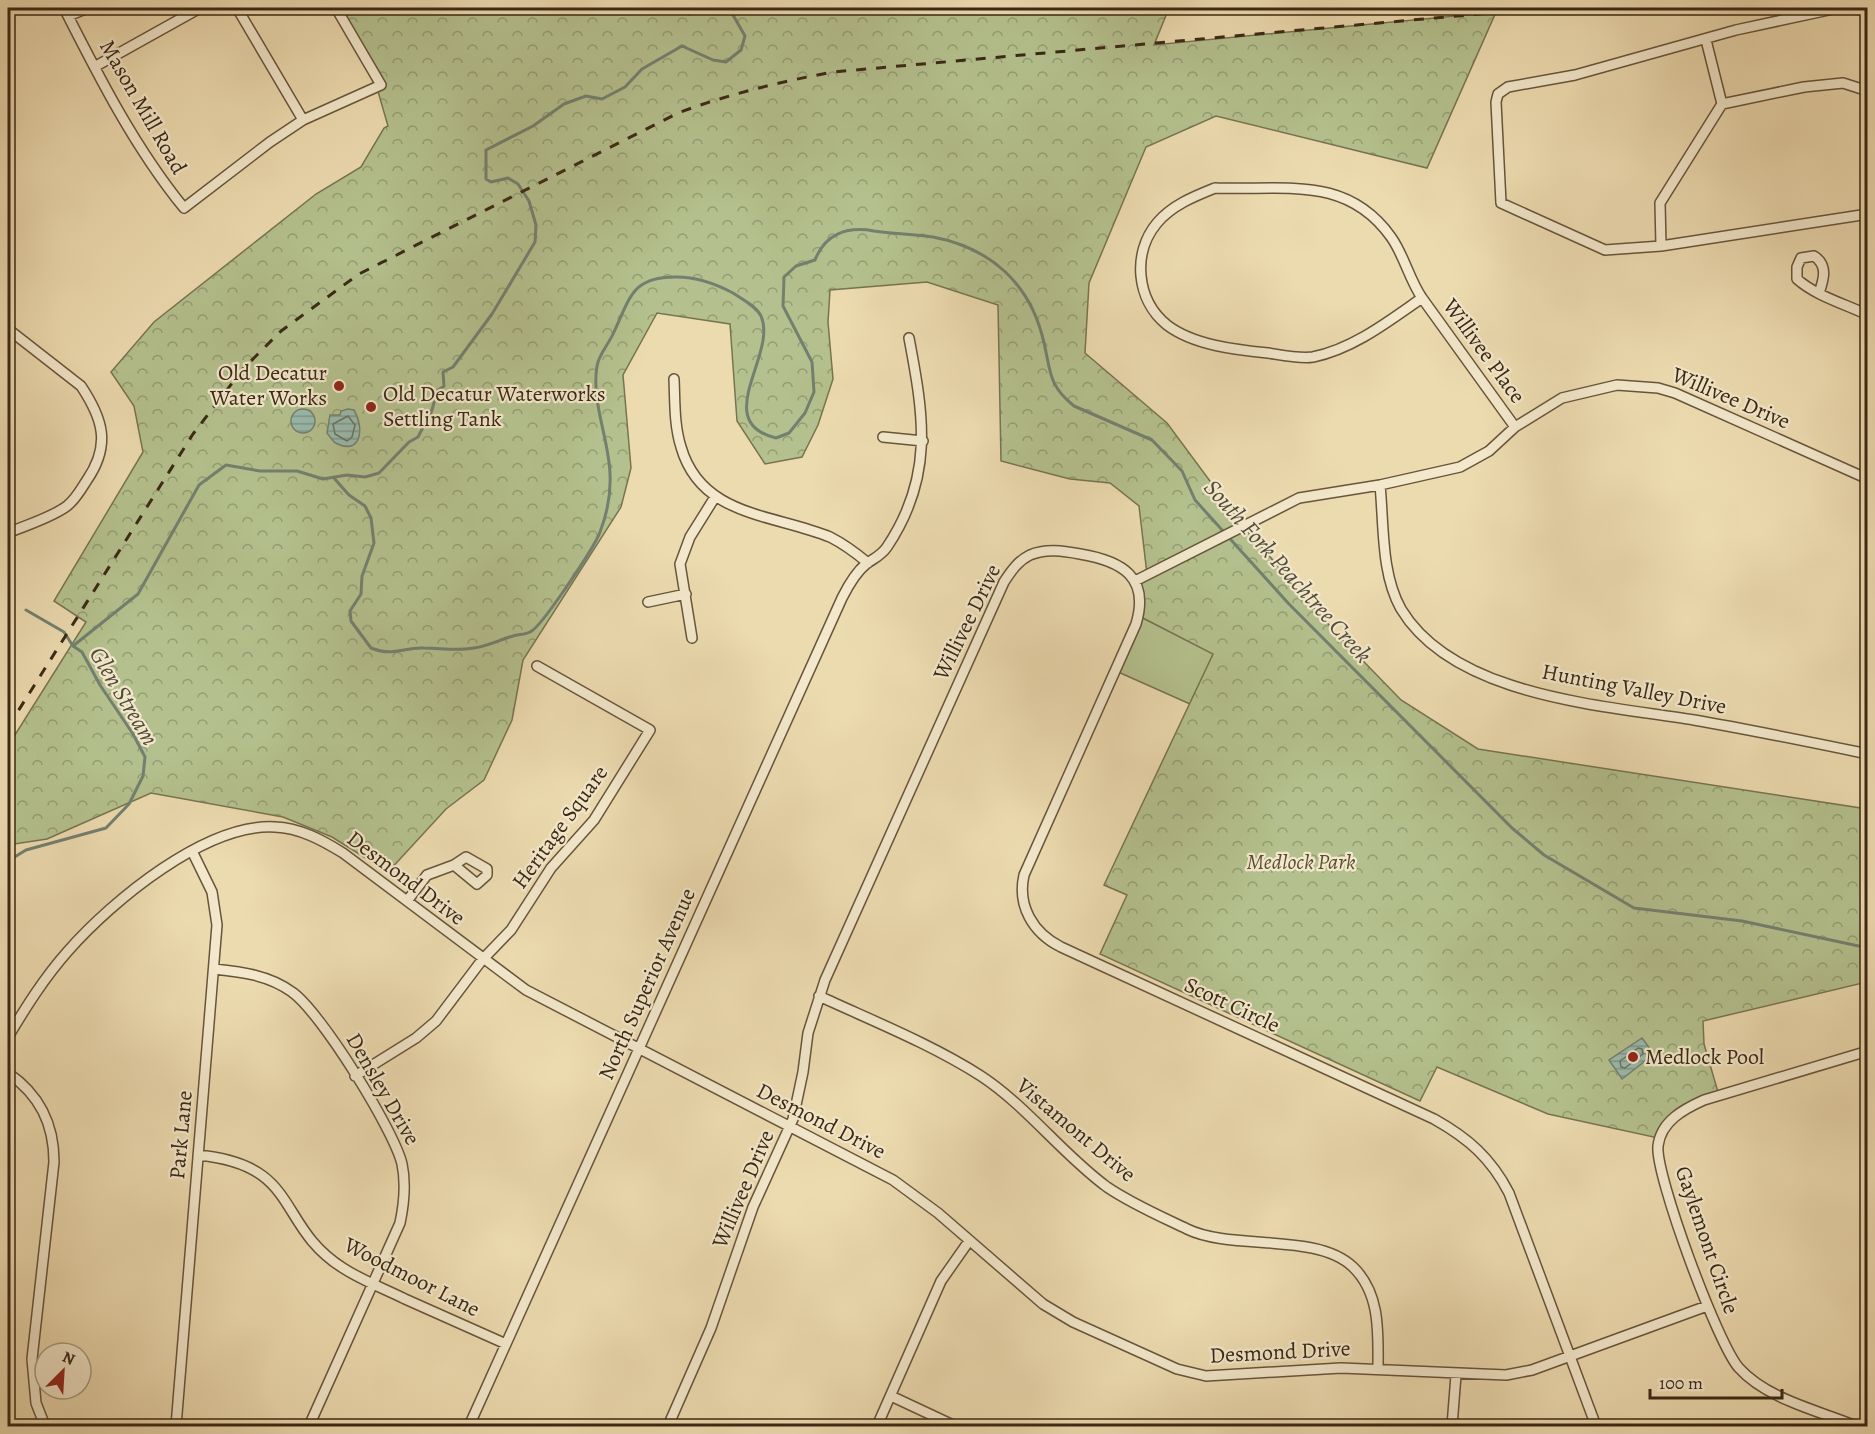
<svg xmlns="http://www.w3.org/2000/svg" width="1875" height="1434" font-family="Alegreya,serif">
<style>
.green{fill:#b4c18e;stroke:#777451;stroke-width:1.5}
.forest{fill:url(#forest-crowns);stroke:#777451;stroke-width:1.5}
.water{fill:url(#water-rules);stroke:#738070;stroke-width:1.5}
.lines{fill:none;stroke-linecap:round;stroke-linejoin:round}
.shore{stroke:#6a7261;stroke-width:1.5}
.stream{stroke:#738070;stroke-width:3}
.minor-casing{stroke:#67553b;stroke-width:12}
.minor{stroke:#f3e8cc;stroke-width:9}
.rail{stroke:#3a2814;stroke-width:3;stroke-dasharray:10 10;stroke-linecap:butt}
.poi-dot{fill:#8f2418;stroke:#f3e8cc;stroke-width:2}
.labels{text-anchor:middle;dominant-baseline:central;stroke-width:4.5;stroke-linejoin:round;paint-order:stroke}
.street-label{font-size:22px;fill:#3a2814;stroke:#f3e8cc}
.poi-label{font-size:22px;fill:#3a2814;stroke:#f3e8cc;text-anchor:start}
.park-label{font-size:22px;font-style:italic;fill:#584e32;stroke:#f3e8cc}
.water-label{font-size:24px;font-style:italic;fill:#524d3a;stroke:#f3e8cc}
</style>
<defs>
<pattern id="forest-crowns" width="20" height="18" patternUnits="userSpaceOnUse" patternTransform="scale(1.5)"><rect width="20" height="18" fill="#b4c18e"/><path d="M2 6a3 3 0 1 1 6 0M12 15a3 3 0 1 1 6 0" fill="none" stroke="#939d73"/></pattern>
<pattern id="water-rules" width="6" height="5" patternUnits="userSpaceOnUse" patternTransform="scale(1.5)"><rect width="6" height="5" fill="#99bbae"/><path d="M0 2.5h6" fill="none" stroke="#7e988c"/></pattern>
</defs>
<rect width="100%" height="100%" fill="#eddbb0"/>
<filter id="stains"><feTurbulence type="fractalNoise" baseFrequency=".00333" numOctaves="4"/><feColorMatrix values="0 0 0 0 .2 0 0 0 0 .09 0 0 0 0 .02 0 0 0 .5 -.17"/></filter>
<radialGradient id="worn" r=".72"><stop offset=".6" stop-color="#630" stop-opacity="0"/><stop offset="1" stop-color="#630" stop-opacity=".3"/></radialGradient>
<path class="green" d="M1139,616l75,38 -24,50 -74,-33z"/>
<path class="forest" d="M339,8h347l3,7 15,-7h465l-15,37 342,-33 -69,156 -211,-52 -70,31 -57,136 -4,70 82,70 77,104 -97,47 -8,-68 -29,-23 -40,-4 -69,-18 -3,-156 -71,-23 -97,8 -2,32 5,57 -15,46 -16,32 -37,7 -28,-43 -7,-97 -73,-11 -34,62 8,93 -10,39 -98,153 -11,60 -28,60 -38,29 -58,63 -56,-35 -49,-20 -132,-24 -104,46 -39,6v-99l78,-124 -32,-21 89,-149 -9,-46 -23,-34 43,-50 162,-128 45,-27 23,-39 4,-2 -13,-45z
M1246,529l90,104 65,67 77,49 389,60v173l-164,39 1,23 14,48 -41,17 -19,29 -110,-24 -111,-47 -17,34 -320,-147 27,-59 -23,-10 109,-231 -74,-38 -4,-35 84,-37z"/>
<path class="water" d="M348,409l6,1c11,18 7,48 -20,32l-7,-9 3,-18h10l1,-4z
M291 421a12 12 0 1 1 24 0a12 12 0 1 1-24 0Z
M1642,1038l12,16 -32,25 -13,-19z"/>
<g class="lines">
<path class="shore" d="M348,416l7,9 -3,12 -5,4 -12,-7 -2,-10z
M1638,1048l4,1 1,5 -18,14 -4,-1 -1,-6z"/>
<path class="stream" d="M333,477l16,18 16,11 6,12 3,25 -12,33 -1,18 -11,17 1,10 20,27c23,9 32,-1 53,0 17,0 32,3 50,0 14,-2 25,-8 39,-12 5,-2 12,-1 17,-4 11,-4 65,-86 70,-100 7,-18 11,-38 10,-58 -1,-35 -19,-72 -13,-108 2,-12 11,-21 16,-32 17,-35 18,-58 64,-57 20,0 39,7 56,16 9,6 23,13 28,23 17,38 -51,106 15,122l13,-5 16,-20 9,-21 -2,-30 -29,-56 1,-29 12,-11 19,-6c10,-26 32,-34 59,-29 20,3 39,3 59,6 58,11 98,47 111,106 7,29 4,42 30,63l78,34 30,31 13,29 93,103 224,225 32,27 90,53 108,13 126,27
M26,610l38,22 9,14
M73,646l65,-52 61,-109 27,-20 34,6h37l26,8 24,-4 18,2 14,-4 30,-31 9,-5 14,-27 5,-19 7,-5 -1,-14 10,-5 39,-53 43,-72 1,-17 -7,-24 -11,-17 -10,-6 -17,4 -5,-3v-29l47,-24 31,-22 22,-8 16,3 23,-12 17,-18 40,-23 31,14 13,2 15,-12 4,-14 -16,-28
M8,861l18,-11 80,-22 23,-24 14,-28 2,-19 -12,-23 -33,-49 -18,-33 -9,-6"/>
<g class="minor-casing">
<path id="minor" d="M64,8c35,69 71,140 120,200l86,-66 33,-22 78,-35 -45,-77
M237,8l66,112
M1868,10l-30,-2 -102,22 -161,45 -67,12 -10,7 -2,8 5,101 104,47 56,-4 207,-32
M68,16l20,-8
M1706,40l16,64 82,-17 39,-4 25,8
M96,66l104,-58
M1215,188c68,3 131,-14 176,49 13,18 18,42 31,61 -33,23 -69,51 -109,59 -13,2 -32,-2 -45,-4 -32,-3 -75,-8 -101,-28 -31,-25 -35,-72 -10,-102 15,-18 38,-27 58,-35z
M1661,246l-1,-43 62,-99
M1819,293c5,-14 9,-28 -5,-37l-13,2 -4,9v12c19,17 48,25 71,36
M1422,298l93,129
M8,329l73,57c22,33 30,59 6,94 -6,9 -11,19 -20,26 -16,12 -41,19 -59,27
M674,379c1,22 0,46 7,68 20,70 93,67 149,90 14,7 26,16 38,26
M883,437l40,4
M1380,485c4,40 1,89 21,124 53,88 202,96 293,111 58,10 116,22 174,34
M1135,581l164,-83 81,-13 80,-18 29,-16 26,-24 47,-29 55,-13 41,3 17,5 193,86
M648,602l38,-8
M692,638l-12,-74 10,-27 25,-40
M407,901l20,-26 27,-10 12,-8 21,12v6l-10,9 -23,-19
M214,969c28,3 55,6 78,23 28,19 102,138 110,172 4,19 2,40 -2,59l-91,203
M819,996c54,25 112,48 162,80 47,31 81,78 126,111 25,17 53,29 80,42 45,22 130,3 166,38 28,27 25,67 25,102
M8,1037c18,-30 36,-59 60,-86 44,-50 138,-128 207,-124 25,1 47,13 68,26l183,137 367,190 45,33 105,91 30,18 104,47 29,7 135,-8 165,7 26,-5 175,-64
M8,1073c32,22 46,51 46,89l-22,197 4,44 9,23
M355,1076l61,-38 20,-17 46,-61 29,-30 40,-62 43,-48 56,-90 -113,-64
M198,1155c104,10 77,70 145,113 20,13 42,21 62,31 34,15 67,30 101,45
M891,1396l64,30
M176,1426l41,-501 -5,-33 -20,-41
M469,1426l373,-828c6,-12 13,-25 24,-34 8,-6 15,-8 21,-17 47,-70 37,-130 22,-209
M668,1426l43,-98 42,-121 40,-88 10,-47 5,-39 17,-53 179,-398c7,-11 14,-21 26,-27 16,-7 34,-4 50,-1 42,7 70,23 56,70l-112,251c-7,31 9,58 37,72l373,172c34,19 57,39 75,74l87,233
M877,1426l64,-145 28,-40
M1452,1426l4,-51
M1856,1426c-39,-16 -89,-27 -117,-58 -21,-23 -84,-193 -81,-222 3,-25 26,-37 46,-46l164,-49"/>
</g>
<use href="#minor" class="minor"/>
<path class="rail" d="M8,727l185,-293 50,-65 38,-38 78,-57 319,-161c51,-19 101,-31 155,-41l713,-64"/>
</g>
<g class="poi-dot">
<circle cx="339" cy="386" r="6"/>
<circle cx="371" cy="407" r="6"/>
<circle cx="1633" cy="1057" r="6"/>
</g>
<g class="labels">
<g class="street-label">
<text transform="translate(143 107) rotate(60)">Mason Mill Road</text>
<text transform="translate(1484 351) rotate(54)">Willivee Place</text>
<text transform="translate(1731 398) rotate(23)">Willivee Drive</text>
<text transform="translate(967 622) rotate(-64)">Willivee Drive</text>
<text transform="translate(1634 689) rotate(11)">Hunting Valley Drive</text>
<text transform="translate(560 827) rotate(-54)">Heritage Square</text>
<text transform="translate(406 878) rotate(37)">Desmond Drive</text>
<text transform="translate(647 984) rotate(-66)">North Superior Avenue</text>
<text transform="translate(1232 1005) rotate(25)">Scott Circle</text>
<text transform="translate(383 1089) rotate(60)">Densley Drive</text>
<text transform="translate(821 1121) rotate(27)">Desmond Drive</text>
<text transform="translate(1076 1130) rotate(40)">Vistamont Drive</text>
<text transform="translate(181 1135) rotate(-85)">Park Lane</text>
<text transform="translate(743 1189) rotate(-67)">Willivee Drive</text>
<text transform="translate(1707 1240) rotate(71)">Gaylemont Circle</text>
<text transform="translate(412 1277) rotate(27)">Woodmoor Lane</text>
<text transform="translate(1280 1352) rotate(-3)">Desmond Drive</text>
</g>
<g class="poi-label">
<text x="327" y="373" text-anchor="end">Old Decatur<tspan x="327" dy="25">Water Works</tspan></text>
<text x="383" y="394">Old Decatur Waterworks<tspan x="383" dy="25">Settling Tank</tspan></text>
<text x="1645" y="1057">Medlock Pool</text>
</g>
<g class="park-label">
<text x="1301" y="862">Medlock Park</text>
</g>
<g class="water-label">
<text transform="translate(1288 571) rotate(48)">South Fork Peachtree Creek</text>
<text transform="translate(124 696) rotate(59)">Glen Stream</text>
</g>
</g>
<rect width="1875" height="1434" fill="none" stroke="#eddbb0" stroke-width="30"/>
<rect x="9" y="9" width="1857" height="1416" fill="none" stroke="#3a2814" stroke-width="3"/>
<rect x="15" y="15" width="1845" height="1404" fill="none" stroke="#3a2814" stroke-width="1.5"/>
<g transform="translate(63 1371) rotate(24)"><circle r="28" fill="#f3e8cc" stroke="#a99b82" stroke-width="1.5"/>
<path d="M0-4.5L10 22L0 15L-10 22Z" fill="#8f2418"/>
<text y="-9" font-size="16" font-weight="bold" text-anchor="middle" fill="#3a2814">N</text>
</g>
<path d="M1650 1389v9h132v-9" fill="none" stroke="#3a2814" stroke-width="3"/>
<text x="1659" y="1389" font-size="18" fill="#3a2814" stroke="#f3e8cc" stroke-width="4.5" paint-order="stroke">100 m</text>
<rect width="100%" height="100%" filter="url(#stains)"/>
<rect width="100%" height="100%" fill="url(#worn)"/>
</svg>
